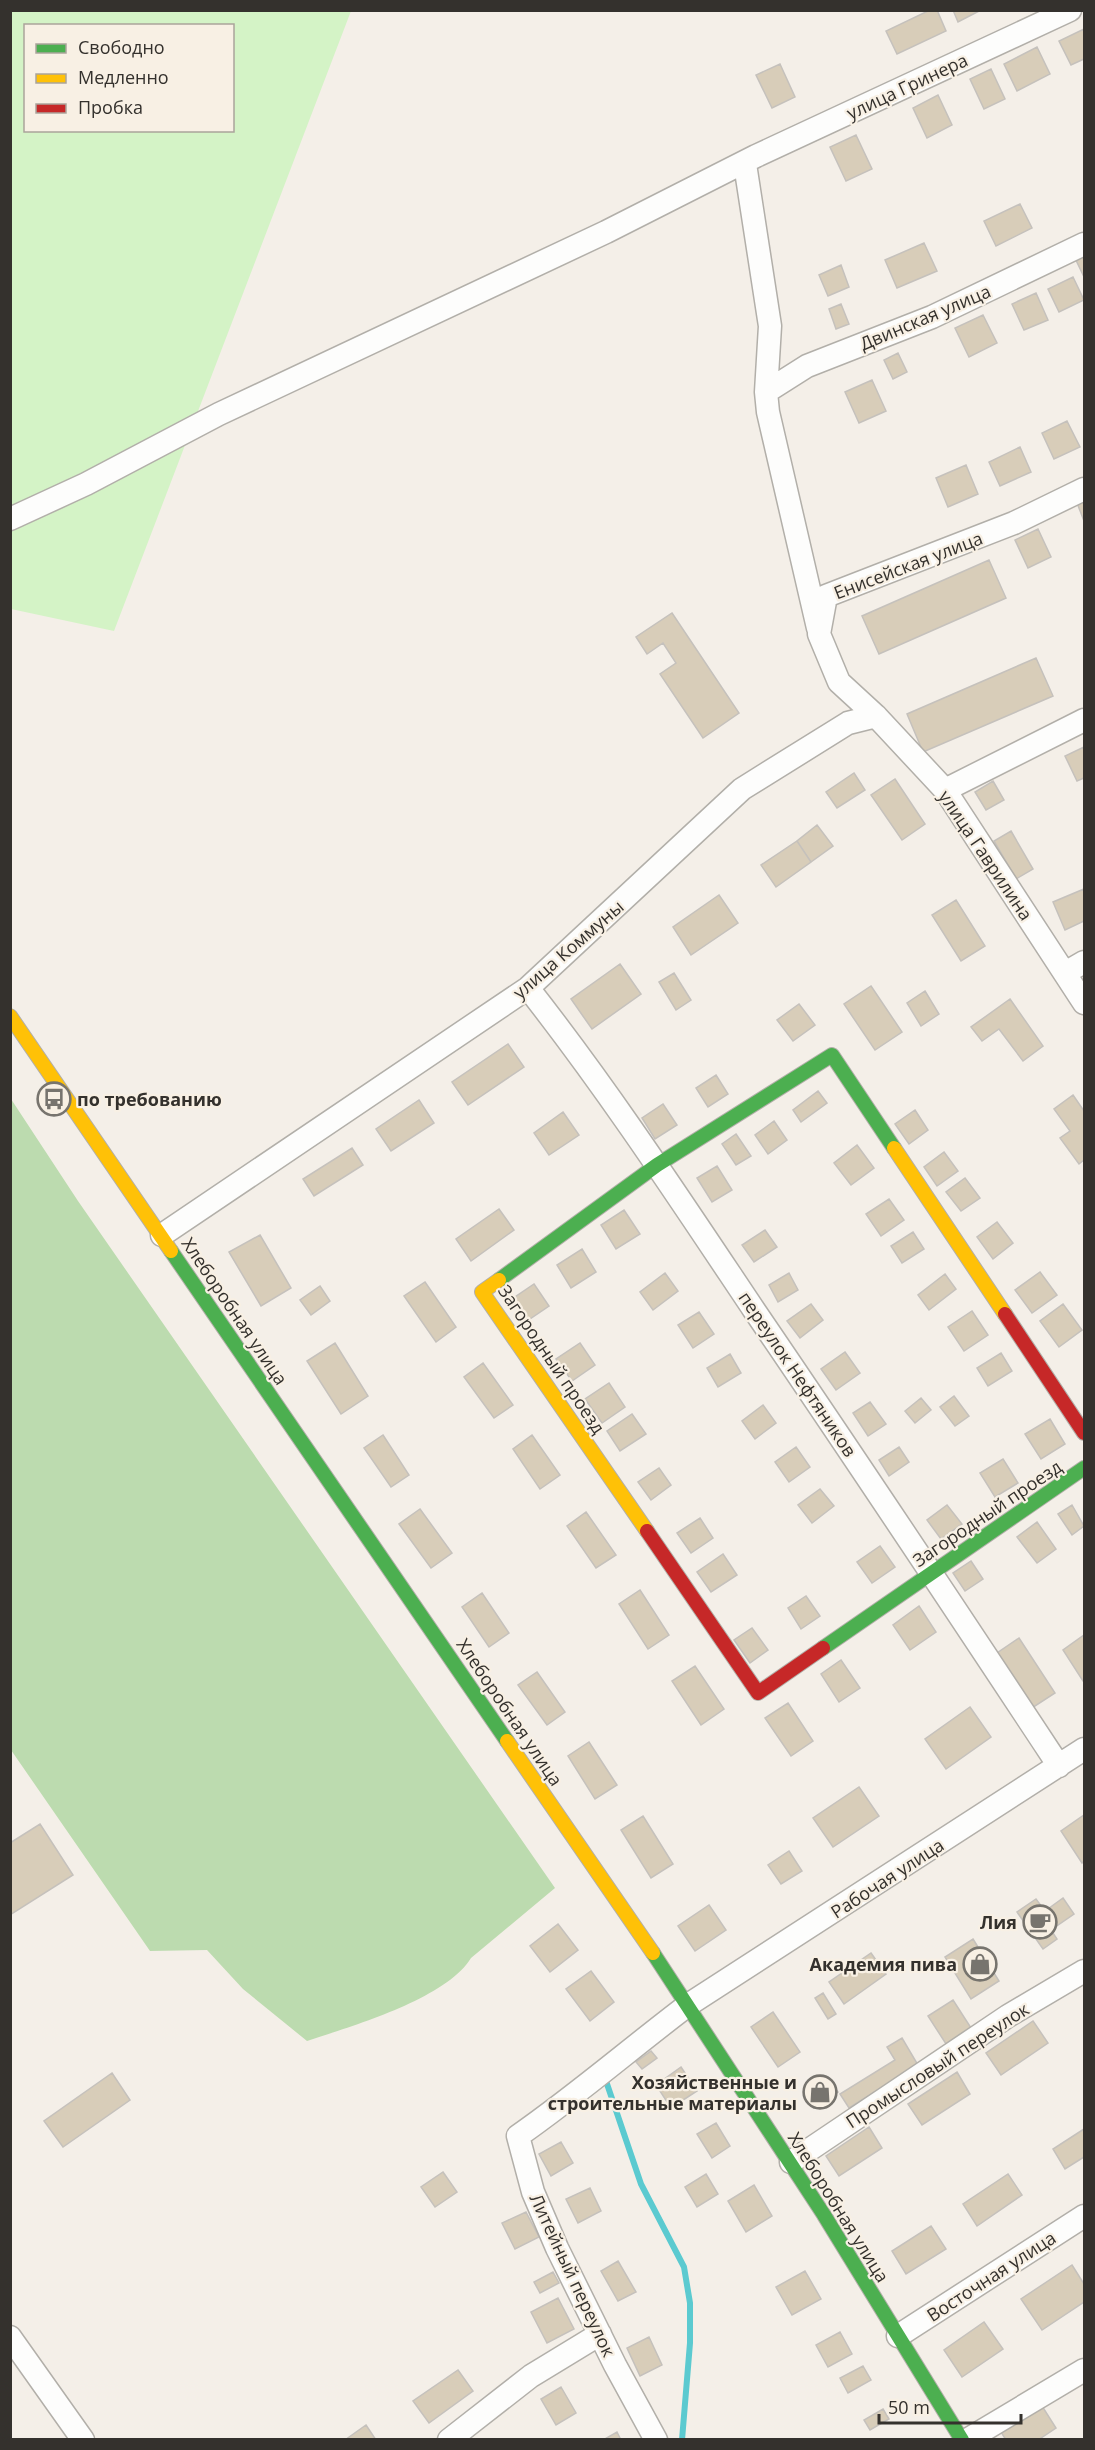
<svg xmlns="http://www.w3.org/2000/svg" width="1095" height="2450" font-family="'Open Sans',sans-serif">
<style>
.green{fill:#d4f3c6;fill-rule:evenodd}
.forest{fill:#bcdbaf}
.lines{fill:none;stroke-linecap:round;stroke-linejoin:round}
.stream{stroke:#5bcad0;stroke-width:6}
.building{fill:#d8cdb9;stroke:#c5c1bc;stroke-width:1.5}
.street-casing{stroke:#b2afa9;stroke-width:25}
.fast-casing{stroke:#b2afa9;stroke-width:16}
.slow-casing{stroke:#b2afa9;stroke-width:16}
.jam-casing{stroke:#b2afa9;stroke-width:16}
.street{stroke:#fdfdfc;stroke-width:22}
.fast{stroke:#4caf50;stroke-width:14}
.slow{stroke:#ffc107;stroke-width:14}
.jam{stroke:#c62828;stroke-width:14}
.labels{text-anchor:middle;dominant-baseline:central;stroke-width:4.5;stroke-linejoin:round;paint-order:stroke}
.street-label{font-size:18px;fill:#34312d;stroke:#f8f0e4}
.poi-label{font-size:18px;font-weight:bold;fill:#34312d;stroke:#f8f0e4;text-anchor:end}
</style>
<rect width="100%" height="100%" fill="#f4efe8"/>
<path class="green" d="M11,11h340l-237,620 -103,-22zM26,26h206v104h-206z"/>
<path class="forest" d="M11,1099l67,102 477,687 -84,70c-25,41 -119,68 -164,83l-64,-52 -36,-39 -57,1 -139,-201z"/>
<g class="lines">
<path class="stream" d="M605,2078l36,106 43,83 6,36v40l-8,97"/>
</g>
<path class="building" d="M930,10h7l9,21 -49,23 -11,-23z
M953,10h28l-23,12z
M1084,29v30l-13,6 -12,-24z
M1037,47l13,27 -33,17 -13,-27z
M780,64l15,33 -23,11 -16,-33z
M991,69l14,30 -21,10 -14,-30z
M938,95l14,30 -25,13 -14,-30z
M856,135l16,34 -26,12 -16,-34z
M1020,204l12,24 -36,18 -12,-25z
M924,243l13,28 -40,17 -12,-28z
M1084,254v23l-9,-19z
M841,265l8,22 -21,9 -9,-21z
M1073,277l11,23 -25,12 -11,-23z
M1036,293l12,27 -24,10 -12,-26z
M841,304l8,20 -13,5 -7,-20z
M983,315l14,28 -28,14 -14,-29z
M898,353l9,19 -14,7 -9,-19z
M872,380l14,31 -27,12 -14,-31z
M1067,421l13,26 -26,12 -12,-26z
M1020,447l11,25 -31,14 -11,-24z
M966,465l12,29 -30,13 -12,-29z
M1084,500v21l-7,-18z
M1038,529l13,28 -23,11 -13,-28z
M989,560l17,38 -127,56 -17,-38z
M672,613l67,100 -36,25 -43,-64 16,-11 -13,-20 -16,11 -11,-17z
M1036,658l17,38 -130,56 -16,-38z
M1084,747v31l-7,3 -12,-25z
M854,773l11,17 -28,18 -11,-16z
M895,779l30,45 -23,16 -31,-45z
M993,781l11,19 -18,10 -11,-18z
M817,825l16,21 -22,16 -14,-21z
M1011,831l22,38 -17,10 -22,-38z
M797,841l14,21 -35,25 -15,-22z
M1084,889v32l-19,9 -12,-28z
M719,895l19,28 -47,32 -18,-28z
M956,900l29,46 -24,15 -29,-46z
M620,964l21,30 -49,35 -21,-30z
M674,973l17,27 -15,10 -17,-28z
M871,986l31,46 -27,18 -31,-46z
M925,991l14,23 -18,12 -14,-23z
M1010,999l33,47 -20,15 -24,-32 -17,12 -11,-14z
M799,1004l16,21 -22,16 -16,-21z
M508,1044l16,23 -56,38 -16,-23z
M716,1075l12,19 -20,13 -12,-19z
M818,1091l9,12 -26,19 -8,-12z
M1073,1095l11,16v49l-5,4 -19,-26 10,-7 -16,-22z
M419,1100l15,23 -43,28 -15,-22z
M663,1104l14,21 -22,14 -13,-21z
M915,1110l13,20 -19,14 -14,-20z
M563,1112l16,23 -30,20 -15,-22z
M774,1121l13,19 -19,14 -13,-19z
M736,1134l15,22 -15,9 -14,-21z
M857,1145l17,23 -23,17 -17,-22z
M352,1148l11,17 -49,31 -11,-17z
M944,1152l14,19 -21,15 -13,-19z
M717,1166l15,24 -20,12 -15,-24z
M965,1178l15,20 -19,13 -15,-19z
M889,1199l15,21 -23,16 -15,-22z
M499,1209l15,21 -43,31 -15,-22z
M624,1210l16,24 -24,15 -15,-24z
M997,1222l16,21 -20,16 -16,-22z
M765,1230l12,17 -23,15 -12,-17z
M913,1232l11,17 -22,14 -11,-17z
M260,1235l31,53 -30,18 -32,-54z
M582,1249l14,23 -25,16 -14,-23z
M1040,1272l17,23 -25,18 -17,-23z
M665,1273l13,18 -25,19 -13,-18z
M789,1273l9,17 -20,12 -9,-17z
M945,1274l11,15 -27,21 -11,-15z
M425,1282l31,45 -20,15 -32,-46z
M534,1284l15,22 -22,15 -15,-22z
M320,1286l10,15 -19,14 -11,-15z
M811,1304l12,16 -23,18 -13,-17z
M1063,1304l19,26 -23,17 -19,-26z
M972,1311l16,24 -24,16 -16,-24z
M699,1312l15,22 -21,14 -15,-23z
M335,1343l33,53 -27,18 -34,-53z
M580,1343l15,22 -23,16 -16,-22z
M845,1352l15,21 -24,17 -15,-21z
M1001,1353l11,18 -24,15 -11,-18z
M730,1354l11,19 -23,14 -11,-19z
M483,1363l30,42 -19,13 -30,-41z
M609,1383l16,24 -23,16 -17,-24z
M954,1396l15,20 -14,10 -15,-19z
M921,1398l10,12 -16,13 -10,-12z
M870,1402l16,22 -18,12 -15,-23z
M763,1405l13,18 -21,16 -13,-18z
M632,1414l14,20 -26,17 -13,-20z
M1050,1419l15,25 -24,15 -16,-25z
M383,1435l26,40 -18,12 -27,-39z
M532,1435l28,40 -20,14 -27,-40z
M796,1447l14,20 -21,15 -14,-20z
M899,1447l10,15 -20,14 -10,-16z
M1003,1459l15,24 -23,14 -15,-24z
M659,1468l12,17 -20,15 -13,-18z
M820,1489l14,17 -22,17 -14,-18z
M947,1505l15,19 -21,15 -14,-19z
M1072,1505l12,21 -12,9 -14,-21z
M420,1509l32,44 -21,15 -32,-44z
M586,1512l30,43 -20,13 -29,-42z
M700,1518l13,20 -22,15 -14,-20z
M1037,1522l19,27 -19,14 -20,-26z
M880,1546l15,21 -23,16 -15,-21z
M723,1554l14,21 -26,17 -14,-20z
M971,1561l12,18 -18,12 -12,-18z
M640,1590l29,45 -21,14 -29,-45z
M482,1593l27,40 -20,14 -27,-40z
M806,1596l14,20 -19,13 -13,-21z
M919,1606l17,26 -26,18 -17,-25z
M752,1628l16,22 -18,13 -16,-23z
M1084,1635v46h-1l-20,-31z
M1019,1638l36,55 -23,15 -35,-55z
M841,1660l19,28 -21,14 -18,-28z
M695,1666l29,43 -23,16 -29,-44z
M537,1672l28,40 -18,13 -29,-40z
M788,1703l25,38 -22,15 -26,-38z
M970,1707l21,30 -45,32 -21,-30z
M589,1742l28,43 -22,14 -27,-43z
M859,1787l20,29 -46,31 -20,-29z
M1084,1815v46l-2,2 -21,-32z
M643,1816l30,48 -22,14 -30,-48z
M40,1824l33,51 -63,40v-72z
M789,1851l13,20 -21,13 -13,-19z
M1063,1898l11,16 -23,16 6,9 -14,10 -26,-37 19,-13 9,12z
M709,1905l17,25 -31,21 -17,-25z
M558,1924l20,26 -28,22 -20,-26z
M973,1939l26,42 -28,18 -26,-42z
M871,1953l15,21 -42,30 -15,-22z
M591,1971l23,31 -24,19 -24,-32z
M823,1993l13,21 -8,5 -13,-21z
M953,2000l20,31 -25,16 -20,-31z
M773,2012l27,40 -22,15 -27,-40z
M1033,2021l15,22 -47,32 -15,-22z
M902,2038l16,27 -69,43 -9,-14 55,-34 -8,-13z
M651,2051l6,7 -15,11 -6,-7z
M681,2067l16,24 -26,17 -15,-23z
M957,2072l13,22 -48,31 -14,-21z
M112,2073l18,27 -67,47 -19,-26z
M828,2077l10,15 -24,16 -10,-15z
M716,2123l14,23 -18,12 -15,-24z
M869,2127l13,21 -43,28 -13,-20z
M1084,2129v28l-19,12 -12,-20z
M561,2142l12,21 -22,13 -12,-22z
M443,2172l14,20 -22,15 -14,-20z
M706,2174l12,20 -21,13 -12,-20z
M1008,2174l14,21 -45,31 -14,-22z
M754,2185l18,31 -26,16 -18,-31z
M590,2188l11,23 -23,12 -12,-24z
M526,2212l13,25 -24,12 -13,-26z
M931,2226l15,23 -40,25 -14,-23z
M618,2261l18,31 -18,9 -17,-30z
M1072,2265l12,19v18l-42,28 -21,-31z
M805,2271l16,28 -29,16 -16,-28z
M553,2272l6,11 -19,10 -6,-11z
M558,2298l16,31 -27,14 -16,-31z
M984,2322l19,27 -41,28 -18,-27z
M840,2332l12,22 -24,13 -12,-22z
M649,2337l13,28 -22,11 -13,-28z
M863,2366l8,14 -23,13 -8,-15z
M458,2370l15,21 -44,32 -16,-22z
M561,2387l15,26 -20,12 -15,-26z
M1042,2406l14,22 -18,12h-32l-5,-8z
M883,2409l6,10 -19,11 -6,-10z
M366,2425l10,15h-31z
M617,2432l4,8h-18z"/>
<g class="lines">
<g class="street-casing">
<path id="street" d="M745,164l25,162 -4,66 2,20 50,216
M766,392l41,-26 125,-49 152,-73
M1084,489l-70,34 -188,73 -7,38 20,48 37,34 69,74 139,213
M10,519l76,-35 133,-70 387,-182 150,-76 314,-146
M945,790l139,-70
M1065,973l19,-11
M528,988c81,103 153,213 226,322 103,151 204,303 305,456
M162,1235l366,-247 214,-199 106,-66 28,-7
M791,2162l217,-146 76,-45
M898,2336l186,-120
M10,2337l73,103
M449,2440l82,-64 69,-42
M656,2440l-41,-75 -58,-117 -24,-56 -15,-56c59,-41 113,-88 170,-131l396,-256
M967,2440l117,-70"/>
</g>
<g class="fast-casing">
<path id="fast" d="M171,1251l336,490
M499,1280l158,-115 175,-110 62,93
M823,1648l261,-180
M653,1953l171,262 138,225"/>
</g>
<g class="slow-casing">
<path id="slow" d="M10,1016l161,235
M894,1148l111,166
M499,1280l-17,12 165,239
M507,1741l146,212"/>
</g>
<g class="jam-casing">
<path id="jam" d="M1005,1314l79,119
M647,1531l111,162 65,-45"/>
</g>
<use href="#street" class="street"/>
<use href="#fast" class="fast"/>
<use href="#slow" class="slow"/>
<use href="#jam" class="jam"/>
</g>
<defs>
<g id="bus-ring" transform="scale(1.725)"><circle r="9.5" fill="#f8f0e4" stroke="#77746e" stroke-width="1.5"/><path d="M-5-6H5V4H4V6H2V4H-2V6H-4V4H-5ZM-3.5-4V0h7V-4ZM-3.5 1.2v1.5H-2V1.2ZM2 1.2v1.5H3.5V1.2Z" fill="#77746e"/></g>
<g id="cafe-ring" transform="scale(1.725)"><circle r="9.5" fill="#f8f0e4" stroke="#77746e" stroke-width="1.5"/><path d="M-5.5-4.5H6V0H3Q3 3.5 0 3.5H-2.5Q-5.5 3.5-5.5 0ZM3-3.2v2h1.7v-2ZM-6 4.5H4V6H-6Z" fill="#77746e"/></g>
<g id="shop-ring" transform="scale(1.725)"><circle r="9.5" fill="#f8f0e4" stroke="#77746e" stroke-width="1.5"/><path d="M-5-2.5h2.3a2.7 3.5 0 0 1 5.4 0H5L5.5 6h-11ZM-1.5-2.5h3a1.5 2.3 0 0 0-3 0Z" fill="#77746e"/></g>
</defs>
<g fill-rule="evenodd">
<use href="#bus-ring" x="54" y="1099"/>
<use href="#cafe-ring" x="1040" y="1922"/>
<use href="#shop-ring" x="980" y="1964"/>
<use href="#shop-ring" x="820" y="2092"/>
</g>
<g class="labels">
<g class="street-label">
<text transform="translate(907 86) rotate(-25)">улица Гринера</text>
<text transform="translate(925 317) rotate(-23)">Двинская улица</text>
<text transform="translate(908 565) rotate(-21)">Енисейская улица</text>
<text transform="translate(986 855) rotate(56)">улица Гаврилина</text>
<text transform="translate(568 949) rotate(-41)">улица Коммуны</text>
<text transform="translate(235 1311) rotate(56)">Хлеборобная улица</text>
<text transform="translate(552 1359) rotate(56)">Загородный проезд</text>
<text transform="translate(798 1374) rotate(56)">переулок Нефтяников</text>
<text transform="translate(987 1513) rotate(-34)">Загородный проезд</text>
<text transform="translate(510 1712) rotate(56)">Хлеборобная улица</text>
<text transform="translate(887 1878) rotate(-33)">Рабочая улица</text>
<text transform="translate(937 2065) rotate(-33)">Промысловый переулок</text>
<text transform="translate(839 2207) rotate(58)">Хлеборобная улица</text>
<text transform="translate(573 2275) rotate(65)">Литейный переулок</text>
<text transform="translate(991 2276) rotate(-33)">Восточная улица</text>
</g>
<g class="poi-label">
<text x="77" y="1099" text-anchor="start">по требованию</text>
<text x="1017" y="1922">Лия</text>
<text x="957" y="1964">Академия пива</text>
<text x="797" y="2082">Хозяйственные и<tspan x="797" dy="21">строительные материалы</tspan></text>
</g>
</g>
<rect width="1095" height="2450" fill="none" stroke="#34312d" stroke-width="24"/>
<rect x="24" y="24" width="210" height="108" fill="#f8f0e4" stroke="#aaa49b" stroke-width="1.5"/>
<rect x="36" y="44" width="30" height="9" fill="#4caf50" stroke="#aaa49b" stroke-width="1.5"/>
<text x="78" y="54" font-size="18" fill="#34312d">Свободно</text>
<rect x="36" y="74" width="30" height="9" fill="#ffc107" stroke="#aaa49b" stroke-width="1.5"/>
<text x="78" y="84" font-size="18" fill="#34312d">Медленно</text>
<rect x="36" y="104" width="30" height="9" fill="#c62828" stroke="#aaa49b" stroke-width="1.5"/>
<text x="78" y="114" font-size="18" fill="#34312d">Пробка</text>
<path d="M879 2414v9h142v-9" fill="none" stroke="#34312d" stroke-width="3"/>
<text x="888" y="2414" font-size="18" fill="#34312d" stroke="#f8f0e4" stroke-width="4.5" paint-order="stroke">50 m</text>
</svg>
